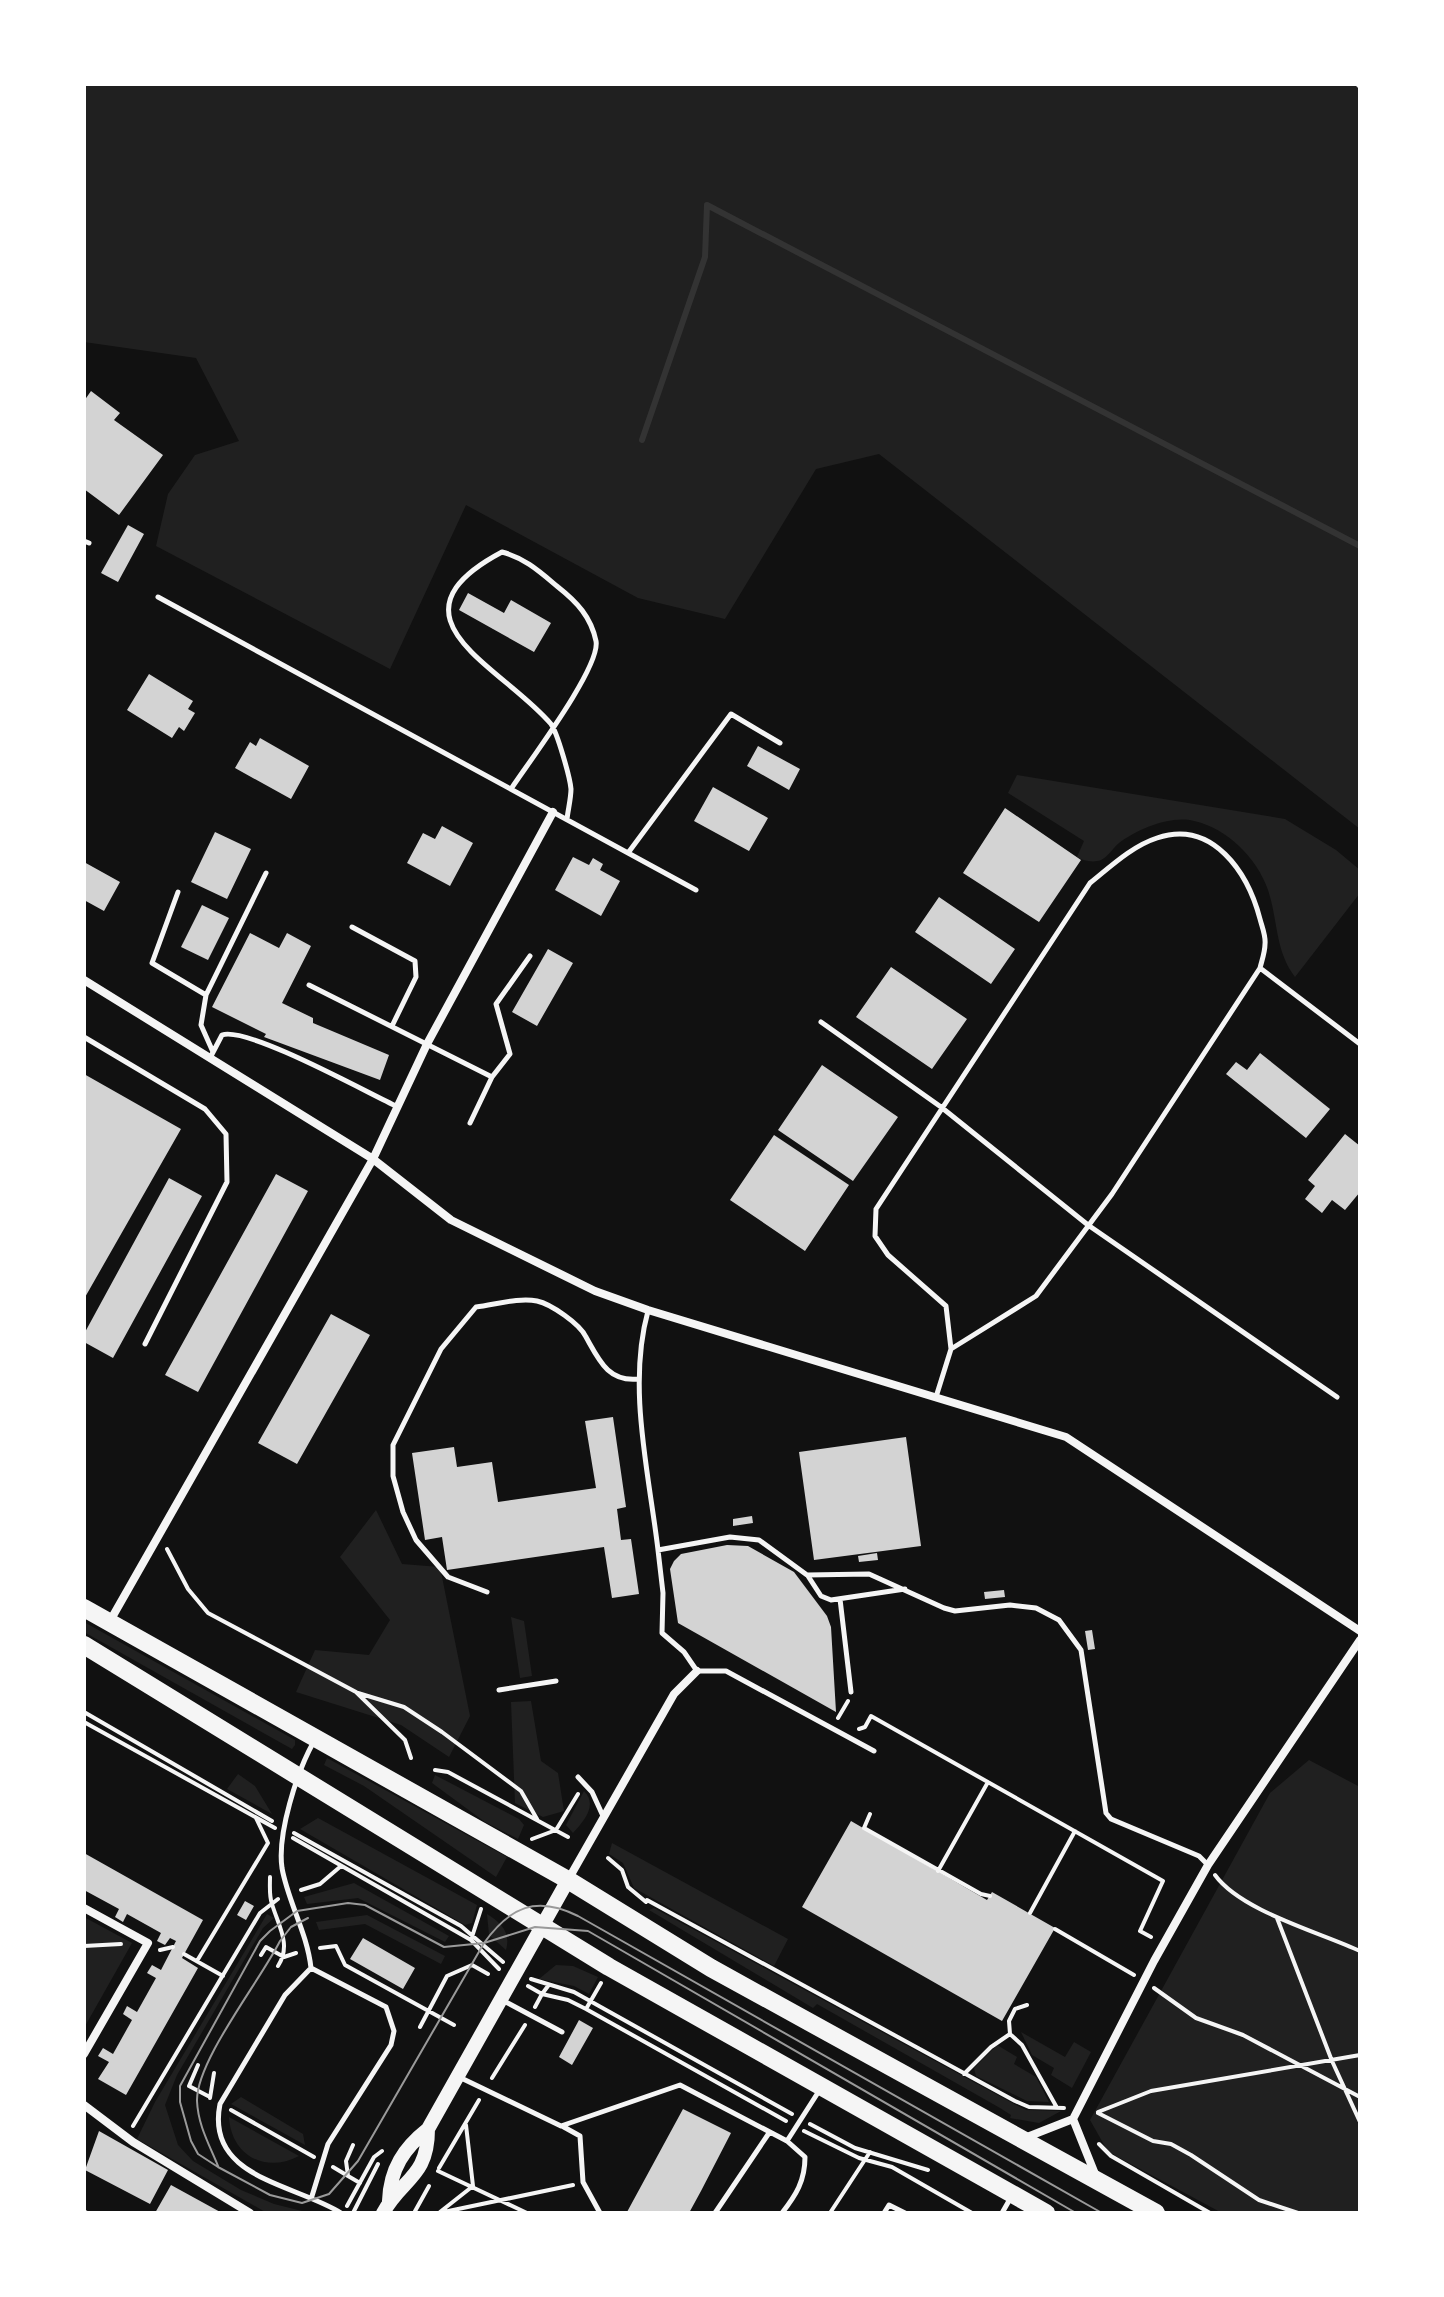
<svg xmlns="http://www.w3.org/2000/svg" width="1444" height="2297" font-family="'Exo 2',sans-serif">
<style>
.green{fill:#202020}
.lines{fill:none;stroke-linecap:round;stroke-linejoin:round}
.stream{stroke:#333;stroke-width:6}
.building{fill:#d3d3d3}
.path{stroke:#f5f5f5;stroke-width:4}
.service{stroke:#f5f5f5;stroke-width:5}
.minor{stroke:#f5f5f5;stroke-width:8}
.tertiary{stroke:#f5f5f5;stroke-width:14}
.trunk{stroke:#f5f5f5;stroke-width:18}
.tram{stroke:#9a9a9a;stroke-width:2}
</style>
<rect width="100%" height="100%" fill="#111"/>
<path class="green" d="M84,84h1276v745l-481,-375 -63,15 -91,150 -87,-21 -172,-93 -76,164 -234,-123 12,-52 27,-39 44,-14 -43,-83 -112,-16z
M1017,775l268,44 51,31 24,20v23l-65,84c-20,-26 -17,-57 -27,-87 -11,-32 -41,-62 -74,-69 -23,-6 -56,8 -75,22 -6,5 -11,14 -18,17 -7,3 -18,1 -24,-3l7,-16 -76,-48z
M376,1510l26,54 38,3 30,149 -21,41 -48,-32 -105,-33 19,-42 54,5 21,-35 -50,-63z
M511,1617l13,4 8,55 -12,2z
M84,1622l211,118v5l-3,4 -208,-117z
M531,1701l10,60 17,12 6,38 -21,6 -28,-14 -4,-101z
M327,1758l180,99 -11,20 -132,-91 -40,-21z
M1309,1760l51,27v426h-138l-106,-57 -9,-6 -17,-30 180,-327z
M238,1774l17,12 17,28 -45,-25z
M435,1775l84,44 5,6 -6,14 -33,-17 -53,-39z
M584,1791c14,14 0,30 -11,42l-7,-8z
M318,1818l159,87 -5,18 -7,2 -165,-96z
M612,1843l176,96 -14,27 -140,-78 -11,-25 -14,-9z
M354,1883l95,53 -4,6 -87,-44 -51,6 -3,-7z
M654,1908l362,197 10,5 35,1 -22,12 -29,-5 1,-3 -11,-7 -183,-104 -4,4 -164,-98z
M267,1914l7,4 -11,10 -86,147 -12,30 13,40 15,16 48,29 33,14 36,9h-43l-130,-74 18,-37z
M487,1914c14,9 24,18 19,36l-17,-15z
M367,1915l78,41 -4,8 -76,-40 -46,6 -3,-8z
M84,1917l48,26 -48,85z
M556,1965l17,1 25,11 -9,17 -15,-8 -35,-7z
M1021,2032l44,25 9,-15 17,10 -19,36 -21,-13 3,-7 -22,-13z
M997,2045l20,12 -3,7 22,13 13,25 -22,-1 -51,-25 -2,-8z
M241,2097l62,37 2,11 -74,-41z
M229,2117l70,39c-34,18 -68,-1 -70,-39z"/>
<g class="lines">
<path class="stream" d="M642,440l63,-183 2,-52 653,341"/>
</g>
<path class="building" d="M91,391l29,22 -6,7 49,35 -44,60 -35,-26v-88z
M128,525l16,9 -26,48 -17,-9z
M468,593l36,20 7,-13 40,23 -17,29 -75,-42z
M149,674l44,27 -5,8 7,4 -11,18 -5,-4 -7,11 -45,-28z
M260,738l49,28 -18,33 -56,-31 15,-26 6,4z
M758,746l42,23 -11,21 -42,-24z
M713,787l55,31 -19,33 -55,-30z
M1005,808l76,52 -42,62 -76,-49z
M442,826l31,17 -23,43 -43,-23 16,-30 12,6z
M215,832l36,17 -24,50 -36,-17z
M573,857l16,8 4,-7 10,6 -3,6 20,11 -19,35 -46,-26z
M84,862l36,20 -16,29 -20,-11z
M939,897l76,52 -24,35 -76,-52z
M202,905l27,13 -21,42 -27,-13z
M250,933l29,15 8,-15 24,13 -29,57 31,15v5l76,32 -9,25 -116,-43 2,-3 -54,-27z
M548,949l25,14 -36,63 -25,-14z
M891,967l76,52 -35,50 -76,-52z
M1260,1053l70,56 -24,29 -80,-64 10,-12 11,8z
M822,1065l76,52 -45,64 -75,-51z
M84,1074l97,55 -97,170z
M1345,1134l15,12v46l-15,18 -13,-10 -10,13 -17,-14 10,-13 -7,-6z
M774,1135l75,50 -44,66 -75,-51z
M276,1174l32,17 -110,201 -33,-17z
M169,1178l33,18 -89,162 -29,-16v-8z
M331,1314l39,21 -73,129 -39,-21z
M613,1417l13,90 -9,2 4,31 10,-1 8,55 -27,4 -8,-51 -157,23 -5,-33 -17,3 -13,-87 42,-6 3,20 35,-5 6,40 98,-14 -11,-67z
M906,1437l15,109 -107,14 -15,-108z
M752,1516l1,7 -20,3v-7z
M727,1545l21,1 46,26 33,44 4,11 5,85 -158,-89 -8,-54 4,-8 7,-7z
M877,1553l1,7 -19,2 -1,-6z
M1004,1590l1,7 -20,2 -1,-7z
M1092,1630l3,19 -7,1 -3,-19z
M851,1821l136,79 5,-8 63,36 -53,93 -200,-114z
M84,1853l119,67 -21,38 16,10 -72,127 -28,-16 11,-17 -11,-6 5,-8 10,6 19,-34 -9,-6 4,-8 10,6 19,-34 -9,-5 5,-8 9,5 15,-29 -6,-3 -5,7 -8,-4 4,-8 -34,-19 -4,8 -8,-5 4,-8 -35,-19z
M245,1901l9,5 -8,14 -9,-5z
M363,1938l52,30 -12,21 -53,-30z
M579,2020l14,8 -21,37 -13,-8z
M683,2109l48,24 -30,58 -12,22h-60l-2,-1z
M99,2131l69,39 -18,34 -65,-34z
M171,2185l51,28h-67z"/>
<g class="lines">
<path class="path" d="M1357,84l3,3
M167,1549l21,40 20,24 148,79 49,48 6,18
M358,1693l46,14 38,25 79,59 16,28
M84,1712l188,109
M838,1718l10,-17
M84,1722l191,106
M859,1729l6,-2 6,-11 292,165 -23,50 11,6
M435,1770l13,2 120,65
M870,1814l-6,14 117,66 9,2
M294,1833l167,93 42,36
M293,1838l178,102
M532,1839l24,-9 22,-36
M608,1858l14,12 6,17 18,15
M938,1871l50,-89
M1215,1875c26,36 104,57 145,76
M270,1877c0,9 -1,19 2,27 6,21 20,41 6,62
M301,1890l19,-6 21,-18
M647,1900l368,201 14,6 35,1
M481,1909l-10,31 28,29
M1030,1913l45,-82
M1277,1918l55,143 28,61
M1055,1929l79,46
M84,1946l37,-2
M320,1948l16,-2 9,19 109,60
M160,1950l13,-3
M184,1954l39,22
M261,1955l5,-8 18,10 12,-4
M197,1961l71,-118 -12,-25
M531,1979l43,13 218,122
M528,1986l14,8 -7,13
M548,1986l-6,8 26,6 18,9 200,112
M1154,1988l42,30 47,17 117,62
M586,2009l15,-26
M420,2027l27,-51 25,-11 16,9
M1010,2034l12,11 34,61
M198,2065l-9,21 19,10
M964,2074l27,-27 19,-13 -1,-13 6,-12 12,-4
M492,2078l33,-53
M210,2098l4,-25
M231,2110l83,47
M1098,2112l53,-21 209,-36
M1098,2113l55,28 18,3 20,11 68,45 39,13
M810,2124l45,24 73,22
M133,2126l127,-213 18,-14
M804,2131l55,27 33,9 80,46
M1099,2144l12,12 99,57
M353,2145l-7,16 2,15 12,7
M333,2167l15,9
M439,2168l40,-68
M438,2171l89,42
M347,2206l27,-49 8,-6
M440,2212l33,-26 -7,-61
M353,2213l25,-49
M414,2213l15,-27
M439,2213l134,-28
M830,2213l40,-61"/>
<path class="service" d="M84,541l5,2
M158,597l538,293
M511,789c17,-26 90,-122 85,-148 -5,-24 -19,-39 -38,-54 -18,-15 -33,-29 -56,-35 -124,66 0,114 49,172 6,8 19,53 20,65 0,9 -3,21 -4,30
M628,853l103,-139 49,29
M178,892l-26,71 54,32
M352,927l63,34 1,16 -24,49
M1260,968l100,76
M309,985l183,92 -22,46
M821,1022l120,85 147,118 249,172
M84,1037l121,72 21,25 1,48 -82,162
M213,1052l-12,-27 5,-30 60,-122
M210,1058l12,-23c25,-9 144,57 174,71
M492,1077l18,-23 -14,-50 34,-48
M648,1311c-21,76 1,162 10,239
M936,1397l15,-48 85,-53 76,-102 148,-226c2,-8 5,-16 5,-24 1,-8 -3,-17 -5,-25 -12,-46 -47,-100 -103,-81 -25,8 -47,29 -67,45l-214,326 -1,27 13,19 58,51 5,43
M808,1576l13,20 10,4 74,-11
M487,1592l-39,-15 -32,-37 -13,-28 -10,-36v-31l48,-96 35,-42c18,-2 43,-10 61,-6 14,3 43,23 49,36 13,23 22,45 52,42
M840,1599l11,93
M499,1690l57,-9
M313,1743c-16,29 -36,91 -31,125 6,34 25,64 29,100l-26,27 -65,109c-15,74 75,80 121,109
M874,1751l-148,-80h-29l-13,-19 -22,-19 1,-40 -5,-43 72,-13 29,3 48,35 62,-1 75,34 11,3 55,-6 26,3 23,12 22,30 25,163 5,6 88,37 8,8
M578,1777l14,15 11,24
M311,1968l75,39 8,24 -3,14 -63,99 -16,52
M502,2000l60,32
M459,2077l102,49 119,-41 107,56 18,16c0,24 -9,38 -23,56
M562,2126l18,10 3,46 17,31
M787,2141l32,-50
M84,2212l2,1
M715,2213l54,-80
M884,2213l5,-8 16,8
M1002,2213l8,-14"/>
<path class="minor" d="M84,980l289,179 78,61 144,71 53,19 418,127 294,194
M110,1621l263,-462 54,-115 126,-232
M568,1880l106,-186 23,-23
M84,1908l64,35 -64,111
M84,2105l49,37 117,71
M1073,2119l81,-158 54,-96 152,-225
M1073,2119l22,55
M1022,2139l51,-20"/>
<path class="tertiary" d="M389,2201c1,-32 15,-53 39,-72l140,-249
M383,2213c19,-35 45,-35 45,-84"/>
<path class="trunk" d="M84,1608l484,272 143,88 445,245
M84,1645l525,322 437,246"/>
<path class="tram" d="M218,2166c-9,-22 -20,-41 -21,-65 -1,-40 63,-120 83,-160l11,-14 17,-9
M1076,2213l-488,-282 -53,-4 -51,16 -40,4 -79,-42 -17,-2 -51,8 -27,20 -10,10 -80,145v16l11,39 7,13 20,13 52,28 32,8 27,-9 29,-33 126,-218c26,-36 52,-48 94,-27l524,297"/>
</g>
<rect width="1444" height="2297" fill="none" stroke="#ffffff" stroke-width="172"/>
</svg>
